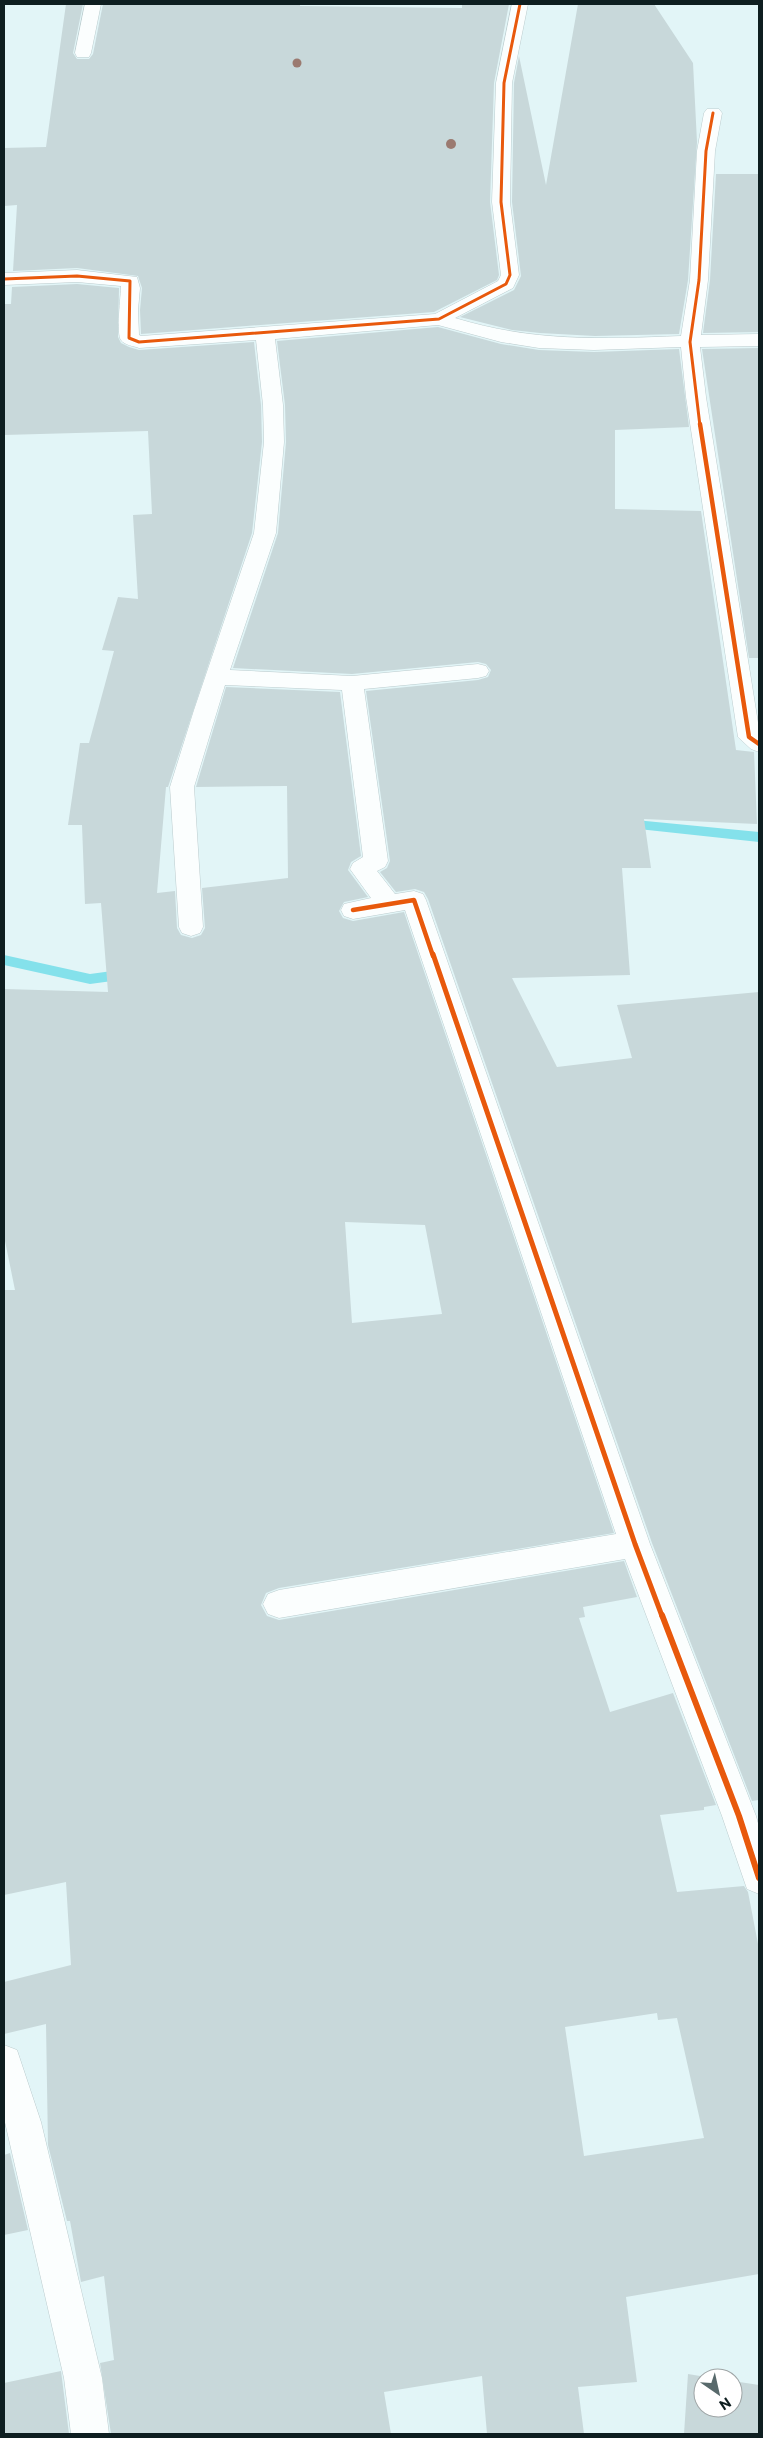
<svg xmlns="http://www.w3.org/2000/svg" width="763" height="2438" font-family="Commissioner,sans-serif">
<style>
.lines{fill:none;stroke-linecap:round;stroke-linejoin:round}
.stream{fill:#84e1eb;fill-rule:evenodd}
.building{fill:#c8d8da;fill-rule:evenodd}
.minor-casing{stroke:#bcccce;stroke-width:1}
.minor{fill:#fbfefe;fill-rule:evenodd}
.cycleway-far3-casing{stroke:#fff;stroke-width:5}
.cycleway-far2-casing{stroke:#fff;stroke-width:7}
.cycleway-far1-casing{stroke:#fff;stroke-width:8}
.cycleway-casing{stroke:#fff;stroke-width:9}
.cycleway-far3{stroke:#e8590c;stroke-width:3}
.cycleway-far2{stroke:#e8590c;stroke-width:4.5}
.cycleway-far1{stroke:#e8590c;stroke-width:5}
.cycleway{stroke:#e8590c;stroke-width:6}
.tree{fill:#9b7a70}
</style>
<rect width="100%" height="100%" fill="#e2f5f7"/>
<g class="lines">
<path class="stream" d="M625,819l134,13v10l-139,-15 -2,-3 2,-3z
M4,955l86,19 37,-5 5,1 2,4 -2,4 -5,1 -37,5 -86,-19z"/>
</g>
<path class="building" d="M66,4h17l-10,49 4,6h12l4,-5 10,-50h197v2l162,2v-4h47l-15,79 -4,119 9,73 -2,5 -63,32 -293,22 -1,-24 2,-22 -4,-12 -61,-8 -64,3 4,-66 -13,1v-58l42,-1z
M578,4h76l39,59 4,79 -9,138 -9,54 -84,2 -55,-3 -28,-3 -52,-13 54,-27 7,-14 -9,-74 2,-119 5,-27 27,129z
M716,174h43v158l-56,1 7,-53z
M77,284l42,4 -1,49 3,6 8,4 10,3 115,-8 7,63 1,37 -10,91 -84,254h-2l-9,106 18,-2 2,37 4,7 11,3 9,-3 4,-7 -3,-40 86,-10 -1,-92 -91,1 30,-100 114,5 21,164 -10,6 -3,8 20,27 -24,5 -5,9 4,7 10,3 51,-9 210,621 -335,55 -13,5 -5,12 6,11 12,4 345,-59 13,36 -54,10 2,10 -6,1 31,94 63,-19 43,112 -12,2v3l-44,5 17,77 67,-6 4,6 11,57v325l-133,23 11,85 -59,5 6,47h-97l-5,-58 -98,16 7,42h-280l-11,-71 14,-3 -10,-84 -23,6 -11,-61h-3l-19,-76 -2,-121 -42,10v-52l67,-17 -5,-83 -62,13v-605h11l-11,-54v-247l104,3 -7,-89 -16,1 -3,-79h-14l12,-82h9l25,-92 -12,-1 16,-53 20,2 -5,-84 19,-1 -4,-83 -144,4v-131h7l1,-17zM345,1222l80,3 17,89 -90,9zM657,2013l1,7 19,-2 27,120 -120,18 -19,-129z
M438,327l63,17 38,6 55,2 85,-3 10,78 -74,3v79l86,2 35,239 18,2 3,72 -113,-5 7,49h-29l8,107 -118,3 45,89 75,-9 -15,-53 142,-13v808l-7,1 -100,-258 -224,-644 -4,-7 -9,-3 -19,3 -16,-20 7,-4 3,-7 -24,-170 112,-11 10,-3 3,-7 -5,-6 -8,-2 -126,12 -119,-6 45,-135 8,-91 -1,-37 -8,-64z
M759,348v310h-10l-47,-309z
M10,2153l18,77 -24,5v-80z
M61,2371l8,63h-65v-51z
M688,2374l24,4h-9v30h30v-27l26,4v49h-75z"/>
<g class="lines">
<g class="minor-casing">
<path id="minor" d="M85,4h16l-10,49 -2,4h-12l-2,-4z
M512,4h16l-16,79 -2,119 9,73 -6,13 -58,30c78,24 146,21 226,18l9,-56 7,-129 7,-38 3,-4h12l3,4 -7,38 -7,129 -7,55 58,-1v12l-59,1 6,50 53,332v23l-8,-3 -13,-12 -52,-340 -5,-50 -87,3 -55,-2 -38,-6 -63,-17 -163,14 8,66 1,37 -8,91 -46,137 122,6 126,-12 8,2 3,5 -3,5 -8,2 -114,11 24,172 -3,6 -8,4 18,23 19,-3 9,3 3,6 224,644 106,272 3,11v67l-12,-5 -25,-73 -97,-257 -346,59 -11,-4 -5,-10 5,-10 11,-4 337,-56 -211,-624 -52,9 -9,-3 -3,-6 3,-6 27,-6 -21,-29 3,-6 10,-6 -21,-167 -117,-5 -31,102 9,140 -3,6 -9,3 -9,-3 -3,-6 -9,-140 24,-77 60,-177 10,-91 -1,-37 -7,-65 -117,8c-5,-2 -15,-3 -18,-8 -5,-6 0,-45 0,-54l-44,-4 -73,3v-12l73,-3 60,7 3,11 -2,22 1,25 2,1 294,-22 63,-33 3,-6 -9,-73 4,-119z
M4,2045l13,5 24,72 61,256 7,56h-38l-7,-56 -60,-260z"/>
</g>
<use href="#minor" class="minor"/>
<g class="cycleway-far3-casing">
<path id="cycleway-far3" d="M4,279l73,-3 53,5 -1,57 10,4 300,-23 67,-35 4,-9 -9,-73 3,-119 16,-79
M700,426l-10,-84 9,-62 7,-129 7,-38"/>
</g>
<g class="cycleway-far2-casing">
<path id="cycleway-far2" d="M700,424l49,313 10,7
M353,910l61,-10 19,56"/>
</g>
<g class="cycleway-far1-casing">
<path id="cycleway-far1" d="M433,954l202,590 27,72"/>
</g>
<g class="cycleway-casing">
<path id="cycleway" d="M662,1615l77,201 20,62"/>
</g>
<use href="#cycleway-far3" class="cycleway-far3"/>
<use href="#cycleway-far2" class="cycleway-far2"/>
<use href="#cycleway-far1" class="cycleway-far1"/>
<use href="#cycleway" class="cycleway"/>
</g>
<g class="tree">
<circle cx="297" cy="63" r="4.5"/>
<circle cx="451" cy="144" r="5"/>
</g>
<rect width="763" height="2438" fill="none" stroke="#0e1e20" stroke-width="10"/>
<g transform="translate(718 2393) rotate(146)"><circle r="24" fill="#ffffff" stroke="#9fa5a6"/>
<path d="M0-4L9 19L0 12L-9 19Z" fill="#58696b"/>
<text y="-8" font-size="14" font-weight="bold" text-anchor="middle" fill="#0e1e20">N</text>
</g>
</svg>
